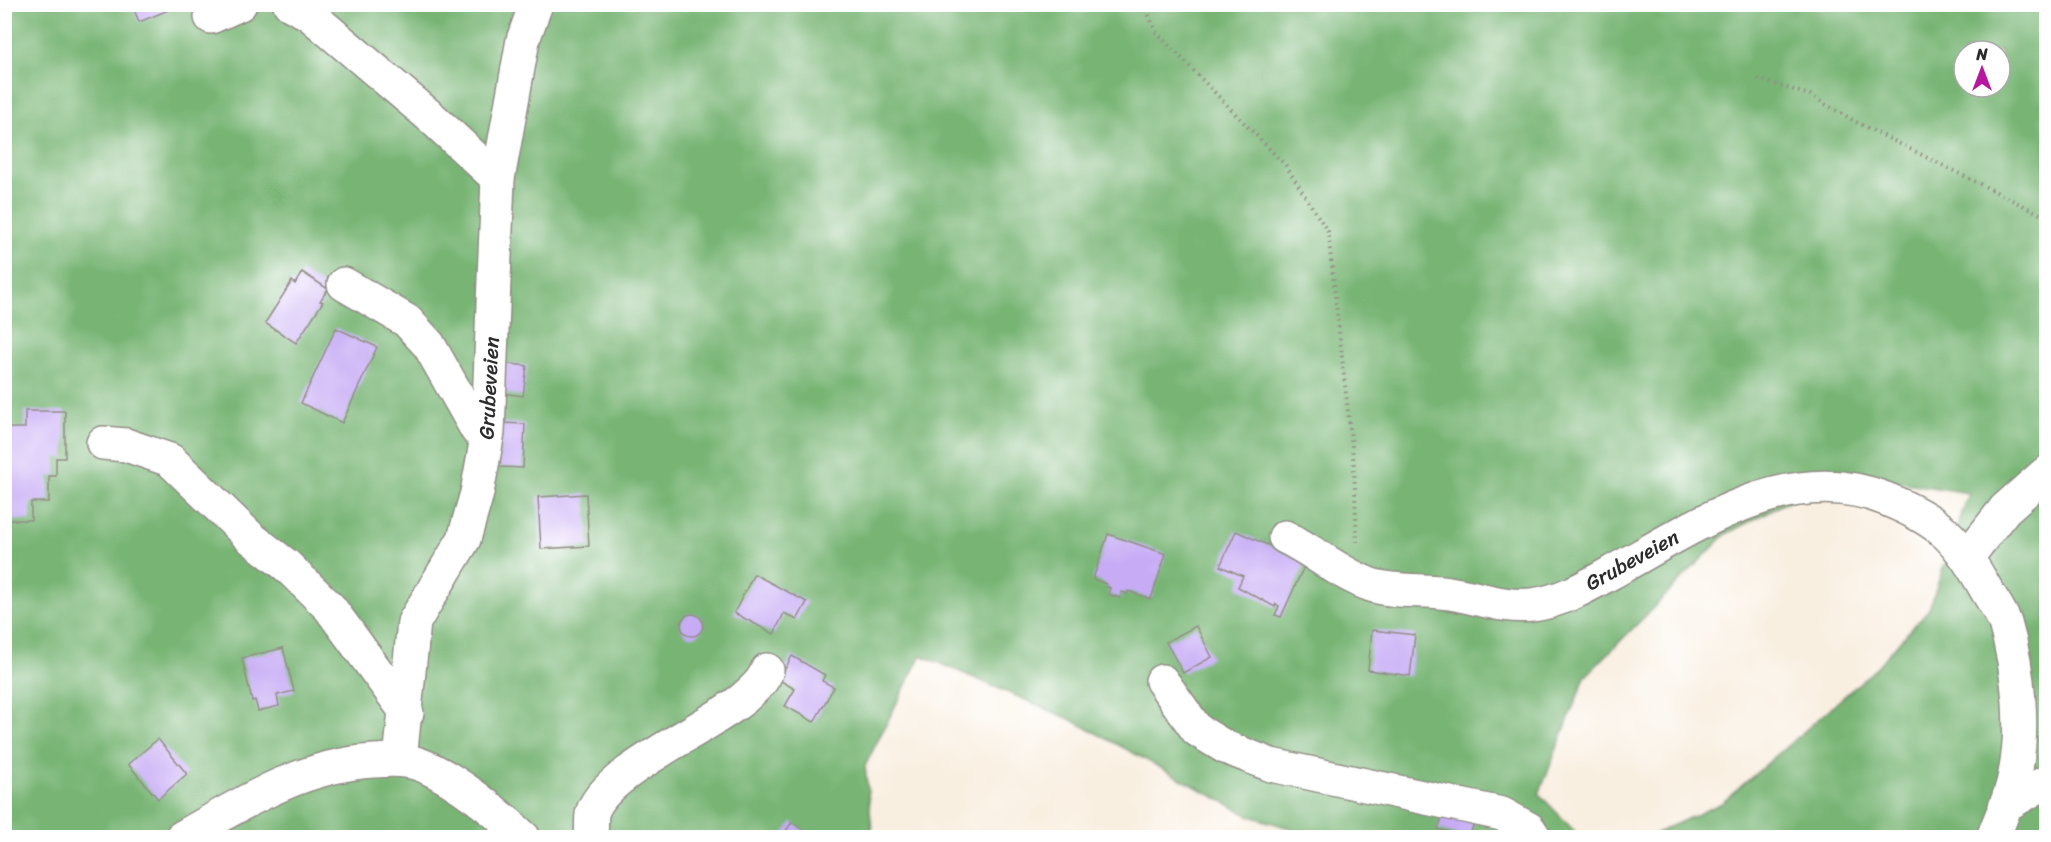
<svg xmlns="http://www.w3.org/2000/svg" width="2051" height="842" font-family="Sriracha,sans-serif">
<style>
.forest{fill:#78b574;stroke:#527050;stroke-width:1.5;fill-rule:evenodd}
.building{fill:#c7acf5}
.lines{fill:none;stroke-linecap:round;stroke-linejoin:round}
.street-casing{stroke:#928d86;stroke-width:36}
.path{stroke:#928d86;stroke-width:4;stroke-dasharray:1.5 4.5;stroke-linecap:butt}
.street{stroke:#fff;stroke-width:33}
.labels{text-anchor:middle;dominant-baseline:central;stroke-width:4.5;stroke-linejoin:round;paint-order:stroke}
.street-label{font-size:21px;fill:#2b2b2b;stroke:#fff}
</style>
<rect width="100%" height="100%" fill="#fff"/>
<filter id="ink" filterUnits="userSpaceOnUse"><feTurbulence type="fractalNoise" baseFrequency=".0167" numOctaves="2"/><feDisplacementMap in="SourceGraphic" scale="12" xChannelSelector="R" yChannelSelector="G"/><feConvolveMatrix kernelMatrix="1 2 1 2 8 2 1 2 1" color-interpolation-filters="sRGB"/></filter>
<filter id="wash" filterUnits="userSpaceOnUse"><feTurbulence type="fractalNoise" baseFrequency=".008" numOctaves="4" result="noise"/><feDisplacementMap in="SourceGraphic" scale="24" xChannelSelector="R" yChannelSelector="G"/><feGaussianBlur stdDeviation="1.35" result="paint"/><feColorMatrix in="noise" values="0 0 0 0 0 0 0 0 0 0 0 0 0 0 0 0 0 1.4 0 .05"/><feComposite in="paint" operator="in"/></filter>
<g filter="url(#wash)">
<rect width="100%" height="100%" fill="#f9efe1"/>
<path class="forest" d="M5,5h2041v832h-398l74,-34 151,-132 56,-62 40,-116 -127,-20 -116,61 -141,143 -46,117 41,43h-261l-69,-21 -178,-96 -151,-65 -56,111 8,71 -868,1zM1964,51h36v36h-36z"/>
<g id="blocks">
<path class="building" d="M132,4h49v1l-42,17z
M302,272l26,17 -8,12 3,1 -27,41 -31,-20 27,-42 3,3z
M336,328l41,19 -35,76 -41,-20z
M504,363l23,3 -4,30 -22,-3z
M25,411h40v47h-9v18h-7v26h-18v18h-27v-92h21z
M500,423l25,1 -2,44 -24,-1z
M586,494l3,52 -48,3 -3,-52z
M1236,531l70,31 -25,55 -6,-2 4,-9 -3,-2 -1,3 -37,-20 5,-11 -23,-10z
M1108,534l58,20 -15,45 -23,-8v3l-6,-2 -2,6 -12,-4 2,-6 -5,-2 1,-2 -13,-5z
M754,574l53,28 -10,18 -13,-7 -10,21 -40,-21z
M681 625a11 11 0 1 1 22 0a11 11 0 1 1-22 0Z
M1196,626l16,31 -29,16 -17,-31z
M1372,630l43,5 -5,41 -42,-6z
M283,648l11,43 -17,4 2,11 -21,5 -3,-11 -3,1 -10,-43z
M792,656l33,19 -3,6 12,6 -20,35 -29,-16 10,-17 -16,-9z
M158,739l29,35 -29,25 -30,-35z
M1444,812l30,11 -5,15 -31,-9z
M792,822l12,9 9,7h-32z"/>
</g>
</g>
<g filter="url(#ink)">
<use href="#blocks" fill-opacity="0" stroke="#928d86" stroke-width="1.5"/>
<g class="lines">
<g class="street-casing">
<path id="street" d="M290,4l19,10 123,104 66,61
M211,17l29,-13
M344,284l63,37 22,24 48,85 11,2
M103,443l23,2 44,15 81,78 35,27 44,43 77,105
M1285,537c29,14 55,37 86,48 25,8 52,4 78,8 28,4 54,15 83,12 33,-4 62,-23 91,-39 78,-44 170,-105 263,-67 56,23 72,40 101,92 6,10 14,21 18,32 14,48 20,106 9,156 -4,20 -14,39 -21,59
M1968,556l37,-47 41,-36
M1162,681l35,49 28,17 46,18 231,49 27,15 6,9
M400,760l14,-138 50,-83 13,-46 11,-61 10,-253 25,-139 13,-36
M2006,805l40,-23
M181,838c61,-35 121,-73 193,-77 17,-1 34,-2 50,5 33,14 74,47 100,72
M591,838c1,-8 0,-17 1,-24 10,-41 117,-86 152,-116 9,-9 19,-15 23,-28"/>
</g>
<path class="path" d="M1144,4l12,28 130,134 42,66 26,233 3,77
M1758,79l52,16 46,27 190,95"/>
<use href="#street" class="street"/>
</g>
</g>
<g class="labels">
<g class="street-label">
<text transform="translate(489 388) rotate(-87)">Grubeveien</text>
<text transform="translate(1632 560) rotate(-29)">Grubeveien</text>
</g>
</g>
<rect width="2051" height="842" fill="none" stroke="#fff" stroke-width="24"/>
<g transform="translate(1982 69)"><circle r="28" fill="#ffffff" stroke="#aaaaaa" stroke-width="1.5"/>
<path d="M0-4.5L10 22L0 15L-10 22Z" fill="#b5179e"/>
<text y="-9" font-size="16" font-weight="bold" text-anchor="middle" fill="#2b2b2b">N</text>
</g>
</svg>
